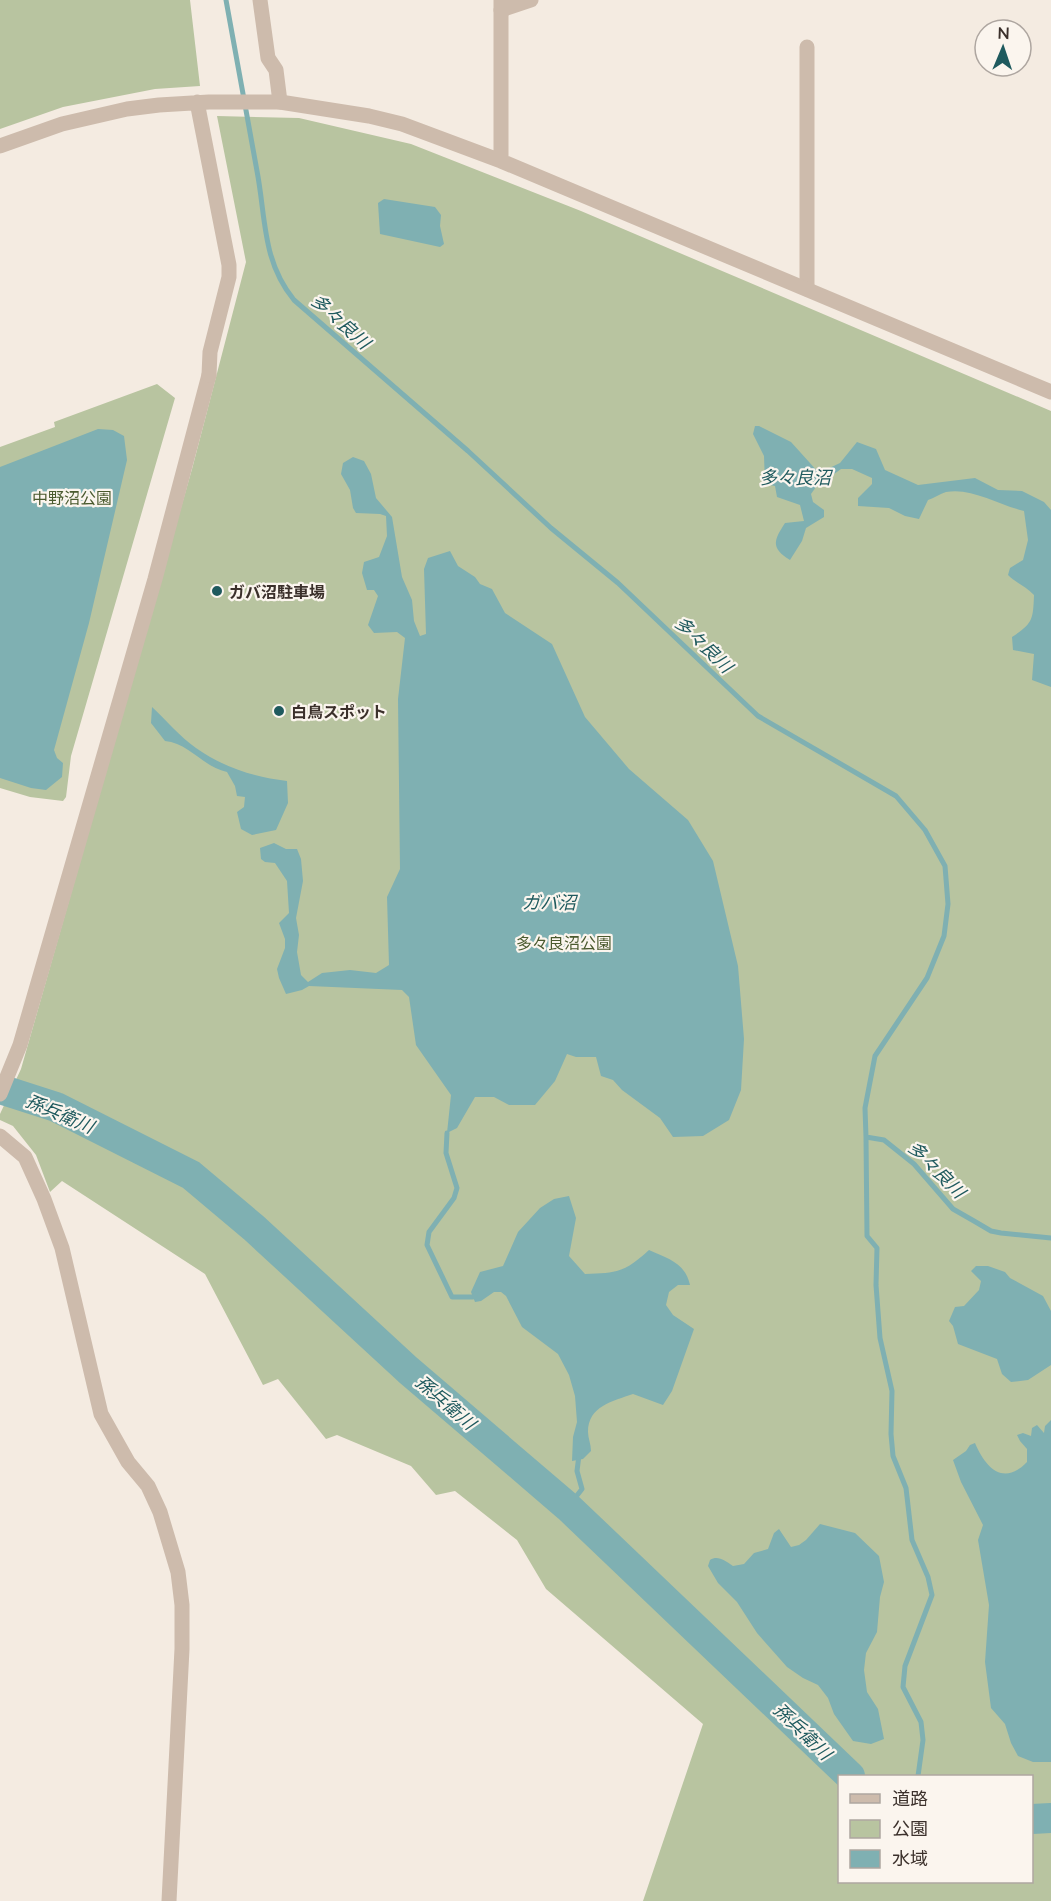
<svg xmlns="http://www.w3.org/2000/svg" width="1051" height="1901" font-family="Lato,'Noto Sans JP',sans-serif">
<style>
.green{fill:#b8c4a0;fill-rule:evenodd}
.water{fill:#7fb0b2}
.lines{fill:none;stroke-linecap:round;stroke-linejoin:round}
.stream{stroke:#7fb0b2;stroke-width:5}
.river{stroke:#7fb0b2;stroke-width:30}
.minor{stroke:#cdbbac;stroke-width:15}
.tertiary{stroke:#cdbbac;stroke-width:15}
.poi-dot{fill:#1f5a5e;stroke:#fbf5ee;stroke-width:2}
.labels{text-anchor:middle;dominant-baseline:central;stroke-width:4.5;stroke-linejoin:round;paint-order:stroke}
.park-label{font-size:16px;fill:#4a5a2e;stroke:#fbf5ee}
.poi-label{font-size:16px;font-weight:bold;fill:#3b302b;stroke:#fbf5ee;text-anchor:start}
.water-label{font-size:18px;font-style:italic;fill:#1f5a5e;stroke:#fbf5ee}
</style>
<rect width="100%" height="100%" fill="#f4ebe1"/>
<path class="green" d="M0,0h190l10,86 -45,3 -92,18 -63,22z
M217,116l82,2 112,26 170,67 470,200v1490h-408l60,-177 -157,-135 -29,-49 -62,-49 -19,4 -25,-29 -74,-31 -11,4 -48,-60 -15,6 -58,-111 -143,-93 -12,11 -14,-37 -23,-29 -13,-6v-6l21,-45 171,-600 54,-207zM840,1776h192v106h-192z
M157,384l18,14 -104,358 -5,41 -3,4 -33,-4 -30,-9v-341l55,-20 -1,-5z"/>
<path class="water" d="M384,199l51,8 6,8 -1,11 4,18 -4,3 -60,-13 -2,-31z
M755,426h4l32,16 28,31 21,-10 17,-21 19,7 9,21 33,15 57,-7 23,12 24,1 22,11 7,8v177l-19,-7 2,-26 -21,-4 -1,-13c21,-14 21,-17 22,-42 -8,-9 -18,-12 -26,-20l2,-7 13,-8 5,-20 -4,-29c-25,-6 -53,-24 -78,-19 -6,2 -12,6 -18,8l-9,19 -14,-3 -16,-8 -31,-2v-8l14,-14v-6l-20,-9h-11l-25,18 -5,7 2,8 11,8v7l-18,11 -4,13 -12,19c-20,-12 -16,-20 -5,-37l19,-2 -4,-16 -23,-8 -2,-11 -10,-2 -1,-28 -11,-22z
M98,429l15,1 11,6 3,24 -38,163 -35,127 3,8 6,5 -1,14 -16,13 -15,-2 -31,-10v-311z
M353,457l11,4 7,13 5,24 16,19 10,60 10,23 2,21 6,15 6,-2 -2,-65 4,-11 22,-7 8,15 17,11 5,7 12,5 13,24 47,31 33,73 44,52 59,51 25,41 25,105 6,73 -3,51 -12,30 -26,16 -30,1 -13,-19 -38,-28 -9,-10 -12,-4 -5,-19h-20l-9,-3 -12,27 -20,24h-26l-15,-8h-19l-18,31 -10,5 4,-38 -35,-50 -7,-48 -7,-7 -93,-4 -7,4 -16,4 -7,-16 -2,-9 8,-21v-9l-6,-16 10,-10 -2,-32 -12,-18 -10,-1 -4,-3 -1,-11 14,-5 12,6h11l4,10 2,22 -7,37 3,17 -2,17 4,23 7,7 14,-9 28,-3 26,3 13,-8 -2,-68 13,-28 -2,-170 7,-61 -8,-6 -23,1 -6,-8 10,-29 -4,-6h-7l-5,-17 2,-11 15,-5 8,-21 -1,-20 -6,-2 -24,-1 -3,-5 -3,-18 -9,-16 2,-11z
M152,707c14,13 28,30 44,41 27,19 57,29 91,33l1,22 -12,27 -24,5 -11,-6 -4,-17 7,-5 1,-10 -8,-1 -2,-10 -8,-14c-24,-5 -38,-29 -62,-31l-14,-18z
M569,1196l7,22 -7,38 16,18c33,-1 40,-2 64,-24 20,9 36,13 41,35h-12l-9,7 -3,13 7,10 21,14 -22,62 -9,14 -30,-11c-20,7 -45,12 -45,38 0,6 3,12 3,19l-8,8 -11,2 1,-24 4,-15 -2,-26 -6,-21 -11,-21 -36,-27 -16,-31 -5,-4h-7l-13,9 -6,1 -4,-10 9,-20 23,-6 15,-34 22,-24 14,-9z
M976,1266h12l17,6 5,6 33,18 8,15v54l-23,15 -17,2 -9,-8 -5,-15 -39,-15 -5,-18 -4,-5 6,-14 9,-1 15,-16 2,-9 -10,-10z
M1051,1420v342h-18l-15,-6 -7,-13 -6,-19 -14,-16 -6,-46 4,-57 -11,-65 5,-15 -22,-43 -8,-22 13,-9 4,-6 5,-2c11,26 29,43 52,19v-13l-7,-8 -3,-6 6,-2 8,3 1,-8 5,-3 7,8 1,-7z
M820,1524l35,9 24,23 5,26 -4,15 -3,35 -11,21 -2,17 3,22 11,17 6,30 -13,5 -18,-3 -19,-27 -6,-16 -10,-13 -15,-7 -16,-11 -30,-34 -20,-31 -19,-19 -10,-17 2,-6c8,-5 15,1 23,6l11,-2 10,-11 14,-4 6,-16 5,-4 12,18 8,-2 7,-5z"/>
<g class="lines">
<path class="stream" d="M226,0c10,57 21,114 31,171 9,47 5,90 37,129l174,151 83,77 67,55 140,133 138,80 29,34 20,36 3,38 -4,32 -17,42 -52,78 -10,52 1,29 18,3 30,24 39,45 21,12 17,10 10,2 50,5
M447,1133l-1,20 11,35 -3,10 -25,34 -2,13 25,52h21l3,-3
M866,1137l1,99 10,12 -1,37 4,53 12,53 -1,43 2,22 13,32 6,52 16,37 4,18 -27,71 -2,21 18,35 2,18 -5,36
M568,1507l14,-18 -5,-18 2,-16"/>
<path class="river" d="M0,1089l56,18 135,68 63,53 154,142 160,137 282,269
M1032,1819l19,-1"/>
<path class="minor" d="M260,0l8,58 8,12 4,32
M501,10l30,-10
M807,289v-242
M0,1094l20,-49 135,-466 54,-204
M0,1136l25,21 19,42 18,49 39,166 27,48 20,24 12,26 18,60 4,33v44l-13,252"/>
<path class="tertiary" d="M197,102l32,163v12l-19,75 -1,23
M0,146l62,-22 65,-15 32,-4 50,-3h71l89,14 33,8 99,37 550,231
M501,161v-161"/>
</g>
<g class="poi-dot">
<circle cx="217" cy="591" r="6"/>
<circle cx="279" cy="711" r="6"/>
</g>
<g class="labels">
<g class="park-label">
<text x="72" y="497">中野沼公園</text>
<text x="564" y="942">多々良沼公園</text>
</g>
<g class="poi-label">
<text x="229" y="591">ガバ沼駐車場</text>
<text x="291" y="711">白鳥スポット</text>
</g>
<g class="water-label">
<text transform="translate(341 321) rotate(42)">多々良川</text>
<text x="795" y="477">多々良沼</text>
<text transform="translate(704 644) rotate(44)">多々良川</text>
<text x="549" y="902">ガバ沼</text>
<text transform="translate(60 1113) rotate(23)">孫兵衛川</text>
<text transform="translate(937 1169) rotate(45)">多々良川</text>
<text transform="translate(446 1402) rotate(41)">孫兵衛川</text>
<text transform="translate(803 1731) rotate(44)">孫兵衛川</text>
</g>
</g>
<rect x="838" y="1775" width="195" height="108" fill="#fbf5ee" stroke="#aea6a0" stroke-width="1.5"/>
<rect x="850" y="1794" width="30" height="9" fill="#cdbbac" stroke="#aea6a0" stroke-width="1.5"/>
<text x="892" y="1805" font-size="18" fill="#3b302b">道路</text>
<rect x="850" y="1820" width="30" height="18" fill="#b8c4a0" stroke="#aea6a0" stroke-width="1.5"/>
<text x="892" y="1835" font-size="18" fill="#3b302b">公園</text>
<rect x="850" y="1850" width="30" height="18" fill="#7fb0b2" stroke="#aea6a0" stroke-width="1.5"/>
<text x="892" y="1865" font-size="18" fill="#3b302b">水域</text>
<g transform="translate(1003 48) rotate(2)"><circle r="28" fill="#fbf5ee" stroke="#aea6a0" stroke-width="1.5"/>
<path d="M0-4.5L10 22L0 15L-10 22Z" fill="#1f5a5e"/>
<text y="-9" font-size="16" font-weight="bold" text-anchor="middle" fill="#3b302b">N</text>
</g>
</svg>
